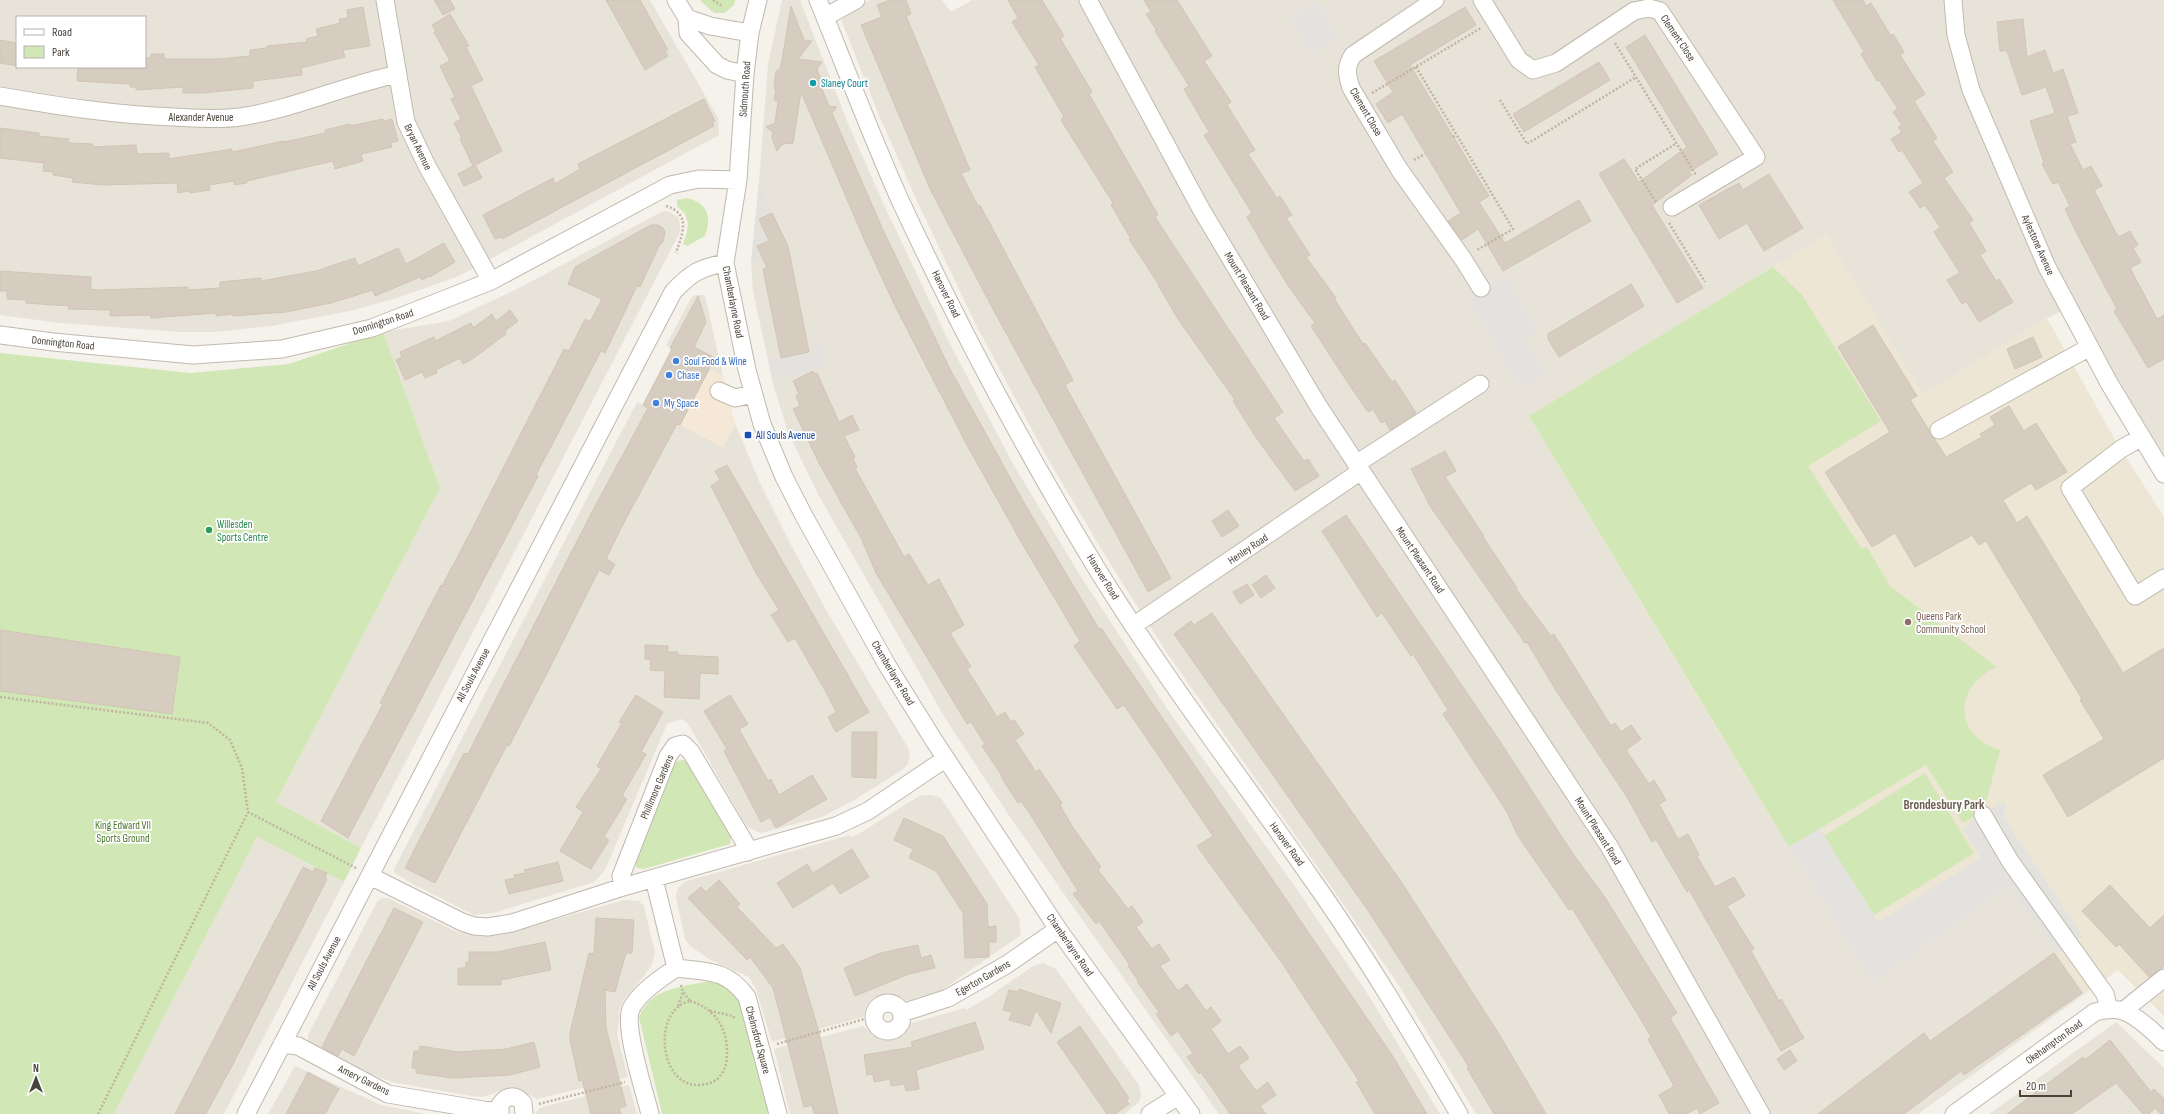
<svg xmlns="http://www.w3.org/2000/svg" width="2164" height="1114" font-family="'Sofia Sans Condensed',sans-serif">
<style>
.residential{fill:#e8e3d9;fill-rule:evenodd}
.commercial{fill:#f5e8d7}
.industrial{fill:#e4e0dc}
.education{fill:#ede6d5}
.green{fill:#d2e7b6}
.parking{fill:#e4e2df}
.building{fill:#d6cdc0;stroke:#d0c5b4}
.lines{fill:none;stroke-linecap:round;stroke-linejoin:round}
.minor-casing{stroke:#c0b9ad;stroke-width:19}
.path{stroke:#c1b49f;stroke-width:2.5;stroke-dasharray:2 2;stroke-linecap:butt}
.minor{stroke:#fff;stroke-width:17}
.culture-dot{fill:#0f9aa8;stroke:#fff;stroke-width:1.5}
.shop-dot{fill:#3f7fe0;stroke:#fff;stroke-width:1.5}
.transit-dot{fill:#1a4fb4;stroke:#fff;stroke-width:1.5}
.leisure-dot{fill:#2e9e5b;stroke:#fff;stroke-width:1.5}
.education-dot{fill:#8d6e63;stroke:#fff;stroke-width:1.5}
.labels{text-anchor:middle;dominant-baseline:central;stroke-width:3.5;stroke-linejoin:round;paint-order:stroke}
.street-label{font-size:11px;fill:#494239;stroke:#fff}
.culture-label{font-size:11px;fill:#0d838f;stroke:#fff;text-anchor:start}
.shop-label{font-size:11px;fill:#366cbe;stroke:#fff;text-anchor:start}
.transit-label{font-size:11px;fill:#164399;stroke:#fff;text-anchor:start}
.leisure-label{font-size:11px;fill:#27864d;stroke:#fff;text-anchor:start}
.education-label{font-size:11px;fill:#785e54;stroke:#fff;text-anchor:start}
.park-label{font-size:11px;fill:#4c792d;stroke:#fff}
.quarter-label{font-size:13px;font-weight:bold;fill:#6b6050;stroke:#fff}
</style>
<rect width="100%" height="100%" fill="#f5f1eb"/>
<path class="residential" d="M0,0h650l68,118 1,17 -260,141 -62,22 -47,13 -79,15 -56,6h-36l-119,-9 -60,-8zM17,17h128v50h-128z
M782,0h18l47,121 37,84 66,139 62,118 66,110 90,138 128,178 73,108 71,118h-221l-209,-297 -65,-99 -127,-224 -30,-62 -15,-48 -20,-93 -2,-30 45,-1 -37,-78 9,-118z
M870,0h72l9,12 21,-12h1192v463l-90,-158 -27,13 -124,77 -97,-160 -297,181 187,312 157,255 134,-97 79,107 -168,121h-442l-76,-127 -81,-118 -152,-216 -58,-91 -64,-108 -69,-129 -59,-124 -39,-88 -24,-61 -13,-33z
M663,211l7,1 8,5 2,6v9l-319,616 -85,-46 164,-314 -57,-156 66,-11 72,-34z
M695,295h9l2,5 17,76 -57,-31 25,-47z
M637,402l86,45 12,-24 24,58 32,64 34,63 83,140 2,6 -2,10 -6,6 -46,29 -34,18 -61,16 -13,-6 -4,-5 -57,-100 -6,-3 -14,5 -62,146 -11,12 -101,31 -19,2 -63,-32 -16,-10 -1,-4z
M925,795h7l9,3 78,120 2,17 -79,55 -35,11 -16,-6 -7,-1 -13,6 -5,6 -3,11 -91,25 -16,-53 -7,-12 -42,-19 -18,-13 -4,-6 -9,-42 1,-7 5,-6 5,-3 163,-46 2,2 5,-2 62,-39z
M257,837l87,45 -120,232h-110z
M388,898l67,33 28,5 21,-2 120,-34 15,1 5,5 11,47 -3,11 -8,12 -19,22 -7,15 2,1 -3,20 11,43 -91,22 -19,-10 -9,-1 -27,9 -11,-1 -79,-14 -40,-15 -44,-24v-8l69,-133 3,-3z
M1043,963l13,6 83,116 2,11 -2,6 -15,12h-334l-16,-65 90,-23 8,9 11,5 15,-2 6,-5 5,-9 55,-16 2,2 21,-12 46,-32z
M2116,1022l48,46v46h-175z
M295,1066l86,39 45,9h-158z
M629,1085l8,29h-102l4,-6z"/>
<path class="commercial" d="M672,349l51,27 12,47 -12,24 -80,-42z"/>
<path class="industrial" d="M759,182l37,78 -45,1z"/>
<path class="education" d="M1826,235l97,160 124,-77 68,122 49,77v499l-46,-46 -32,23 -79,-107 -134,98 -157,-256 -187,-312z"/>
<path class="green" d="M700,0h35l-1,5 -9,8h-11z
M687,198c21,5 25,19 18,38l-18,10 -4,-2 4,-12 1,-9 -3,-9 -8,-8v-6z
M1773,267l29,28 79,126 -73,45 53,82 6,-1 23,39 107,81c-44,19 -44,69 3,83l-16,60 -21,13 -37,-58 -137,82 -260,-431z
M383,332l57,156 -164,314 85,46 -17,34 -87,-45 -143,277h-114v-761l191,20 98,-9z
M684,760l5,4 42,72 -1,8 -86,25 -7,-1 -2,-6 38,-96 4,-5z
M1925,773l49,80 -100,62 -50,-79z
M709,981l18,4 13,12 29,117h-107l-23,-97c13,-30 40,-29 70,-36z"/>
<path class="parking" d="M1319,1l20,38 -29,16 -20,-39z
M1505,275l32,56 -13,8 21,36 -25,14 -53,-92z
M824,339l5,14 -2,12 -53,15 -5,-22 40,-6z
M2003,801l3,5 -3,11 80,119 -26,18 -50,-68 -134,98 -84,-137 31,-18 58,93 103,-64 -18,-30z"/>
<path class="building" d="M434,0h16l5,9 -12,6z
M606,0h34l28,50 -3,1 3,5 -23,14z
M890,0h16l5,14 -5,2 64,154 -9,3 17,33 2,-1 93,175 -8,5 106,193 -23,14 -153,-279 -64,-122 -70,-166 21,-8 -5,-12z
M1008,0h34l22,36 -4,2 32,54 -3,2 69,121 -3,2 128,195 -9,6 30,43 4,-2 11,17 -24,15 -40,-55 -22,-35 2,-1 -57,-81 -20,-34h1l-30,-46h2l-20,-34 2,-2 -52,-83 3,-3 -29,-50 4,-2 -27,-43 6,-4z
M1144,0h33l35,56 -8,5 27,41 -4,3 28,45 -7,4 29,44 3,-2 12,19 -6,3 24,37 -4,2 30,41 -1,2 28,44 2,-1 27,39 3,-2 21,33 -26,17 -5,-9 -4,2 -8,-14 -5,3 -20,-29 -37,-57 4,-3 -26,-36 -26,-42 -16,-28 5,-4 -48,-78 5,-3 -25,-43 5,-3 -34,-55h2l-11,-17 5,-2z
M1833,0h30l3,6 5,-3 20,33 2,-2 11,18 -4,3 25,39 -11,7 23,37 -4,3 20,31 -9,6 29,42 -4,3 17,28 -6,4 16,26 3,-2 14,23 -34,20 -13,-21 -4,3 -15,-24 13,-7 -26,-41 6,-5 -15,-22 -5,3 -11,-16 14,-9 -21,-33 -3,2 -8,-13 11,-7 -4,-5 4,-2 -9,-13 5,-3 -19,-29 -2,1 -16,-27 3,-2z
M791,6l13,34 8,1 -14,18 24,3 -5,7 7,18 -2,2 7,17 8,1 -5,6 51,117 67,139 73,132 76,128 2,-1 291,427 35,59h-52l-19,-32 3,-1 -79,-121 -83,-114 16,-10 -89,-131 -7,4 -43,-63 6,-5 -60,-101 -52,-93 -73,-141 -31,-67 -63,-147 -8,51 -10,1 -6,7 -5,-13 1,-6 -7,-5 9,-4 3,-22 -4,-1 2,-10 -2,-2 2,-17 4,-2 2,-9z
M363,7l7,39 -27,4 2,7 -44,11 1,7 -49,6v7l-50,5h-20v-6l-47,3v-3h-6v-3l-53,-3 1,-14h67v-9h6v-4h13v5h55l31,-3v-6l17,-2v-2l40,-4 -1,-3 12,-3 -2,-7 24,-6 -1,-4 9,-1 -1,-8z
M1465,7l11,18 -66,40 79,131 -10,6 26,41 74,-43 12,21 -88,50 -25,-42 -16,11 -14,-19 13,-8 -59,-99 -14,9 -12,-19 17,-12 -19,-31z
M450,14l19,32 -3,1 17,33 -12,6 31,65 -27,14 7,13 -18,8 -6,-12 15,-8 -13,-27 2,-1 -8,-15 7,-4 -10,-20 4,-2 -15,-31 10,-5 -16,-29 2,-1 -4,-6z
M2023,19l4,38 18,-7 8,23 10,-4 15,44 -11,3 9,26 -6,2 13,26 8,-4 11,20 -8,4 21,41 4,6 11,-6 8,14 -5,3 8,14 -11,6 27,51 7,-4v44l-16,9 -34,-57 3,-2 -41,-77 -11,-23 5,-3 -12,-24 -5,2 -11,-20 2,-1 -14,-42 25,-8 -9,-26 -24,8 -15,-44h-7l-3,-29z
M1645,35l73,119 -29,18 3,3 -40,30 51,83 -26,15 -78,-129 25,-15 15,23 48,-35 -61,-100z
M0,40l17,3v23l-17,-3z
M1599,62l11,18 -86,52 -11,-18z
M704,99l11,22 -3,1 2,4 -204,109 -8,4 -2,-2 -5,2 -12,-24 70,-37 2,6 25,-15 -2,-5z
M383,119l1,2 8,-2 6,22 -7,2 1,4 -31,7 2,7 -28,8 -2,-8 -86,20v2l-13,2v-4l-25,4 1,5 -20,3 -1,-2 -11,2 -1,-10 -74,2 -31,-3 1,-4 -20,-3v-3l-10,-1 1,-8 -44,-5v-30l39,5v3l30,3v4l24,1v3l43,-2 1,9 32,-1v6l63,-10v3l52,-11v1l41,-9v-3l25,-6v2z
M1769,174l34,54 -39,23 -17,-28 -28,16 -20,-34 40,-22 4,7z
M772,213l16,33 21,106 -28,6 -18,-89 4,-1 -10,-22 12,-5 -10,-22z
M651,225h7l5,3 2,4 -2,10 -4,4 -19,41 -3,-1 -32,67 -4,-2 -65,124 2,1 -190,362 -27,-17 62,-117 -3,-1 61,-118 1,1 27,-51 95,-186 5,2 16,-32 5,3 12,-23 -34,-15 7,-17z
M444,243l11,19 -25,15 -1,-1 -7,4 -2,-3 -45,19 -2,-6 -42,13 -45,9 -53,4v-2l-17,2v-3l-65,5 -1,-3 -40,1v-6l-42,-1 1,-3 -43,-3v-3l-19,-1v-8h-7v-20l91,6v12l8,1 89,-3v3l32,-2v-6l41,-4v3l55,-10 39,-13 3,8 40,-18 8,16z
M1631,284l13,22 -85,51 -11,-18v-5z
M698,296l8,26 -12,25 21,11 -35,67 -3,-1 -57,106 -14,29 9,5 -6,11 -10,-5 -55,109 -35,67 -2,-1 -72,138 -30,-15 59,-115 4,1 9,-18 116,-226 55,-102 -5,-3 29,-56 -2,-1z
M510,310l8,11 -13,10 1,3 -35,26 -8,4 -3,-6 -24,12 1,3 -12,5 -3,-6 -17,8 -9,-20 6,-3 -2,-5 34,-15 1,4 36,-18 2,5 19,-14 4,7z
M1873,325l44,71 -7,4 36,57 36,-20 -2,-3 15,-9 -5,-8 19,-11 15,25 12,-8 31,49 -31,18 -5,-7 -28,17 14,23 10,-7 96,157 41,-25v110l-96,59 -25,-42 61,-36 -24,-39 2,-1 -96,-158 -7,4 -7,-10 -57,32 -20,-34 -23,14 -47,-75 65,-40 -52,-85z
M2033,337l9,20 -27,12 -8,-20z
M813,371l1,3 3,-1 22,49 13,-7 7,15 -15,6 11,21 -2,2 4,8 -2,1 49,89 5,-3 19,31 11,-6 25,46 -14,8 21,34 -4,2 30,48 8,-5 6,10 3,-2 10,14 -9,6 21,32 3,-3 23,34 -2,2 12,21 29,41 -3,3 30,39 4,-3 11,16 -7,5 16,22 7,-5 11,16 -10,6 18,25 9,-7 19,27 5,-4 10,14 -10,8 17,25 12,-8 5,6 4,6 -11,8 18,25 12,-9 8,13 -16,11 6,8h-36l-29,-42 -2,2 -12,-17 6,-4 -15,-22 -7,5 -15,-22 3,-2 -22,-31 1,-1 -10,-14 2,-1 -31,-44 -3,3 -23,-30 5,-3 -48,-77 -9,-13 -3,2 -17,-26 1,-1 -20,-30 3,-2 -14,-22 -4,2 -91,-151 -15,-35 -42,-75 -26,-54 7,-3 -4,-11 3,-1 -6,-13z
M1445,451l11,20 -11,6 39,59 -1,1 34,51 -1,1 35,47 3,-2 57,92 4,-3 6,9 10,-7 10,14 -15,11 23,34 5,-4 12,20 -7,4 19,35 10,-5 11,21 -2,1 18,31 19,-10 11,19 -18,10 27,43 -3,2 28,50 2,-2 23,39 -23,13 -92,-161 -2,2 -31,-53 -4,3 -25,-45 -72,-108 -28,-47 -2,1 -95,-137 -19,-37z
M727,465l142,247 -33,20 -8,-15 8,-5 -9,-18 -32,-56 -7,4 -17,-27 8,-5 -23,-37 -45,-87 9,-6 -5,-9z
M1228,510l11,16 -17,11 -10,-16z
M1346,515l155,228 72,111 31,42 73,117 -7,5 49,85 -19,11 -3,-6 -11,6h-17l-10,-19 15,-9 -26,-47 3,-2 -14,-24 -65,-105 -3,2 -51,-74 -11,-24 -64,-98 5,-4 -35,-56 -2,2 -29,-43 -5,4 -55,-86z
M1266,575l9,13 -14,10 -9,-13z
M1247,584l7,11 -14,9 -7,-12z
M1212,613l190,270 97,151 47,80h-52l-27,-46 2,-1 -100,-155 -195,-278 17,-13 3,4z
M0,630l180,27 -8,57 -172,-23z
M645,645l23,1v6h10v3l40,2v17l-18,-1 -1,26 -35,-2 1,-26 -15,-1 1,-10 -6,-1z
M636,695l27,17 -22,40 5,2 -24,42 5,3 -23,38 5,3 -18,29 -31,-18 23,-39 -7,-5 25,-38 -4,-3 25,-43 -3,-1z
M730,695l18,29 -9,5 29,52 3,-2 8,16 33,-20 15,24 -51,29 -6,-11 -9,5 -37,-71 3,-2 -23,-38z
M852,732h25l-1,46 -24,-1z
M904,818l39,18 44,68 1,23 8,-1v16h-7v15l-24,1 -2,-45 -27,-42 -27,-13 4,-9 -19,-9z
M852,849l17,28 -29,17 -7,-11 -40,25 -16,-25 30,-19 6,9z
M558,862l5,19 -54,13 -4,-14 10,-2 -1,-3 11,-2 -1,-3z
M303,867l10,5 2,-4 12,5 -2,5 2,1 -93,183 -28,52h-31z
M719,880l21,24 -3,3 39,41 7,-4 17,24 18,61 20,85h-24l-2,-9 -8,2 -31,-119 -23,-31 -3,3 -59,-62 13,-11 5,5z
M2110,885l40,43 14,-13v51l-15,11 -30,-33 -3,3 -34,-36z
M394,908l29,14 -69,134 -12,-7 -4,7 -16,-9z
M596,918l38,2 -2,33h-6l-11,39 -10,-2 1,38 20,78 -7,2 2,6h-30l-9,-34 -3,1 -9,-41v-7l19,-80 5,1z
M545,942l6,28 -50,10v5h-43v-17h8v-6h3v-10h28z
M918,945l3,13 10,-3 4,13 -26,6 -54,22 -11,-28 37,-15z
M2054,953l28,40 -118,82 -3,-4 -57,43h-86l106,-81 6,8z
M1019,989l42,14 -10,30 -15,-23 -6,16 -21,-6 3,-8 -9,-2 6,-20 9,2z
M975,1022l9,27 -68,21 3,19 -13,2 -2,-7 -13,2 -1,-7 -16,3 -1,-8 -6,1 -3,-20 49,-8 -2,-5z
M1080,1026l49,72 -3,2 3,4 -14,10h-8l-50,-72z
M2110,1040l41,52 3,-3 10,10v15h-3l-6,-6 -6,6h-6l-27,-31 -44,31h-65l76,-57 2,3z
M534,1042l6,25 -30,8 -57,3 -37,-5v-5h-4l2,-17h5l1,-5 38,6 48,-3z
M1790,1050l7,11 -13,9 -7,-11z
M308,1072l31,17 -4,7 -10,18h-39z"/>
<g class="lines">
<g class="minor-casing">
<path id="minor" d="M385,0l21,122 21,44 64,115
M676,0l11,18 1,15 29,32 10,5 18,4
M758,0l-8,33 -5,41 -7,106 -13,83 22,107 15,54 22,53 20,39 83,149 46,74 125,190 133,185
M818,0c27,66 52,133 81,198 59,127 125,251 198,371 66,107 142,206 214,309 54,76 101,156 148,236
M1088,0l113,209 118,198 290,439 152,268
M1435,0l-82,55c-8,12 -6,20 -2,33l48,81 64,90 18,29
M1482,0l37,60 14,10 23,-7 78,-52 15,-3 11,3 96,146 -84,50
M1953,0l3,35 15,55 76,177 62,116 55,91
M825,17l31,-17
M687,18l23,8 40,7
M0,96c58,10 115,19 174,21 21,1 45,3 66,0 54,-8 105,-32 158,-43
M0,335l53,7 140,13 89,-6 90,-21 119,-47 179,-96 29,-6 39,1
M719,391l16,7 18,-4
M1939,430l151,-83
M2142,437l-21,12 -51,39 65,108 29,-18
M1356,464l124,-80
M1133,626l228,-155
M1983,815l27,46 95,133 4,15
M370,876l92,46 12,4 13,1 25,-4 111,-36 213,-61 32,-15 77,-52
M654,879l22,89
M623,887l-2,-11 47,-120 7,-10 8,-2 8,8 54,91 3,9
M874 1017a14 14 0 1 1 28 0a14 14 0 1 1-28 0Z
M2123,1011l41,-33
M902,1013l46,-15 58,-33 52,-36
M282,1044l16,2 90,48 101,17 10,-2
M246,1114l427,-822c18,-19 26,-24 52,-29
M500,1114v-9c6,-10 15,-11 23,-2l1,11
M650,1114c-5,-21 -27,-87 -19,-105 7,-16 31,-32 45,-41 33,4 50,1 71,29l31,117
M1150,1114l28,-18
M1954,1114l141,-102c9,-2 19,-4 28,-1 14,5 31,21 41,31"/>
</g>
<path class="path" d="M713,0l9,6
M1615,43l81,132
M1416,67l97,162 -36,21
M1372,93l109,-65
M1500,100l27,44 109,-67
M1453,137l3,-2
M1414,160l11,-6
M1656,202l-21,-33 42,-26
M666,206c26,8 16,28 10,47
M1669,223l36,59
M0,697l208,26 22,17 12,28 6,44 108,56
M681,985l2,7 7,9
M690,1001c24,7 37,26 37,51 0,9 -1,18 -8,25 -5,6 -12,7 -19,8 -41,3 -49,-75 -10,-84z
M678,1006l5,-14
M710,1011l23,5 2,3
M777,1044l98,-28
M539,1104l86,-22
M98,1114l150,-302"/>
<use href="#minor" class="minor"/>
</g>
<circle class="culture-dot" cx="813" cy="83" r="4"/>
<g class="shop-dot">
<circle cx="676" cy="361" r="4"/>
<circle cx="669" cy="375" r="4"/>
<circle cx="656" cy="403" r="4"/>
</g>
<rect class="transit-dot" x="744" y="431" width="8" height="8" rx="2"/>
<circle class="leisure-dot" cx="209" cy="530" r="4"/>
<circle class="education-dot" cx="1908" cy="622" r="4"/>
<g class="labels">
<g class="street-label">
<text transform="translate(1678 38) rotate(56)">Clement Close</text>
<text transform="translate(745 89) rotate(-86)">Sidmouth Road</text>
<text transform="translate(1366 112) rotate(60)">Clement Close</text>
<text x="201" y="117">Alexander Avenue</text>
<text transform="translate(418 147) rotate(64)">Bryan Avenue</text>
<text transform="translate(2038 245) rotate(66)">Aylestone Avenue</text>
<text transform="translate(1247 286) rotate(59)">Mount Pleasant Road</text>
<text transform="translate(946 294) rotate(64)">Hanover Road</text>
<text transform="translate(733 302) rotate(79)">Chamberlayne Road</text>
<text transform="translate(383 322) rotate(-18)">Donnington Road</text>
<text transform="translate(63 343) rotate(6)">Donnington Road</text>
<text transform="translate(1248 549) rotate(-34)">Henley Road</text>
<text transform="translate(1420 560) rotate(56)">Mount Pleasant Road</text>
<text transform="translate(1103 577) rotate(58)">Hanover Road</text>
<text transform="translate(893 673) rotate(59)">Chamberlayne Road</text>
<text transform="translate(473 675) rotate(-62)">All Souls Avenue</text>
<text transform="translate(657 787) rotate(-67)">Phillimore Gardens</text>
<text transform="translate(1598 831) rotate(58)">Mount Pleasant Road</text>
<text transform="translate(1287 844) rotate(54)">Hanover Road</text>
<text transform="translate(1070 945) rotate(55)">Chamberlayne Road</text>
<text transform="translate(324 963) rotate(-62)">All Souls Avenue</text>
<text transform="translate(983 978) rotate(-30)">Egerton Gardens</text>
<text transform="translate(758 1040) rotate(75)">Chelmsford Square</text>
<text transform="translate(2054 1042) rotate(-36)">Okehampton Road</text>
<text transform="translate(364 1080) rotate(26)">Amery Gardens</text>
</g>
<g class="culture-label">
<text x="821" y="83">Slaney Court</text>
</g>
<g class="shop-label">
<text x="684" y="361">Soul Food &amp; Wine</text>
<text x="677" y="375">Chase</text>
<text x="664" y="403">My Space</text>
</g>
<g class="transit-label">
<text x="756" y="435">All Souls Avenue</text>
</g>
<g class="leisure-label">
<text x="217" y="524">Willesden<tspan x="217" dy="13">Sports Centre</tspan></text>
</g>
<g class="education-label">
<text x="1916" y="616">Queens Park<tspan x="1916" dy="13">Community School</tspan></text>
</g>
<g class="park-label">
<text x="123" y="825">King Edward VII<tspan x="123" dy="13">Sports Ground</tspan></text>
</g>
<g class="quarter-label">
<text x="1944" y="805">Brondesbury Park</text>
</g>
</g>
<rect x="16" y="16" width="130" height="52" fill="#ffffff" stroke="#b6b3b0"/>
<rect x="24" y="29" width="20" height="6" fill="#ffffff" stroke="#b6b3b0"/>
<text x="52" y="36" font-size="12" fill="#494239">Road</text>
<rect x="24" y="46" width="20" height="12" fill="#d2e7b6" stroke="#b6b3b0"/>
<text x="52" y="56" font-size="12" fill="#494239">Park</text>
<g transform="translate(36 1078)" stroke="#ffffff" stroke-width="3" paint-order="stroke">
<path d="M0-3L7 15L0 10L-7 15Z" fill="#494239"/>
<text y="-6" font-size="11" font-weight="bold" text-anchor="middle" fill="#494239">N</text>
</g>
<path d="M2020 1090v6h51v-6" fill="none" stroke="#494239" stroke-width="2"/>
<text x="2026" y="1090" font-size="12" fill="#494239" stroke="#ffffff" stroke-width="3" paint-order="stroke">20 m</text>
</svg>
